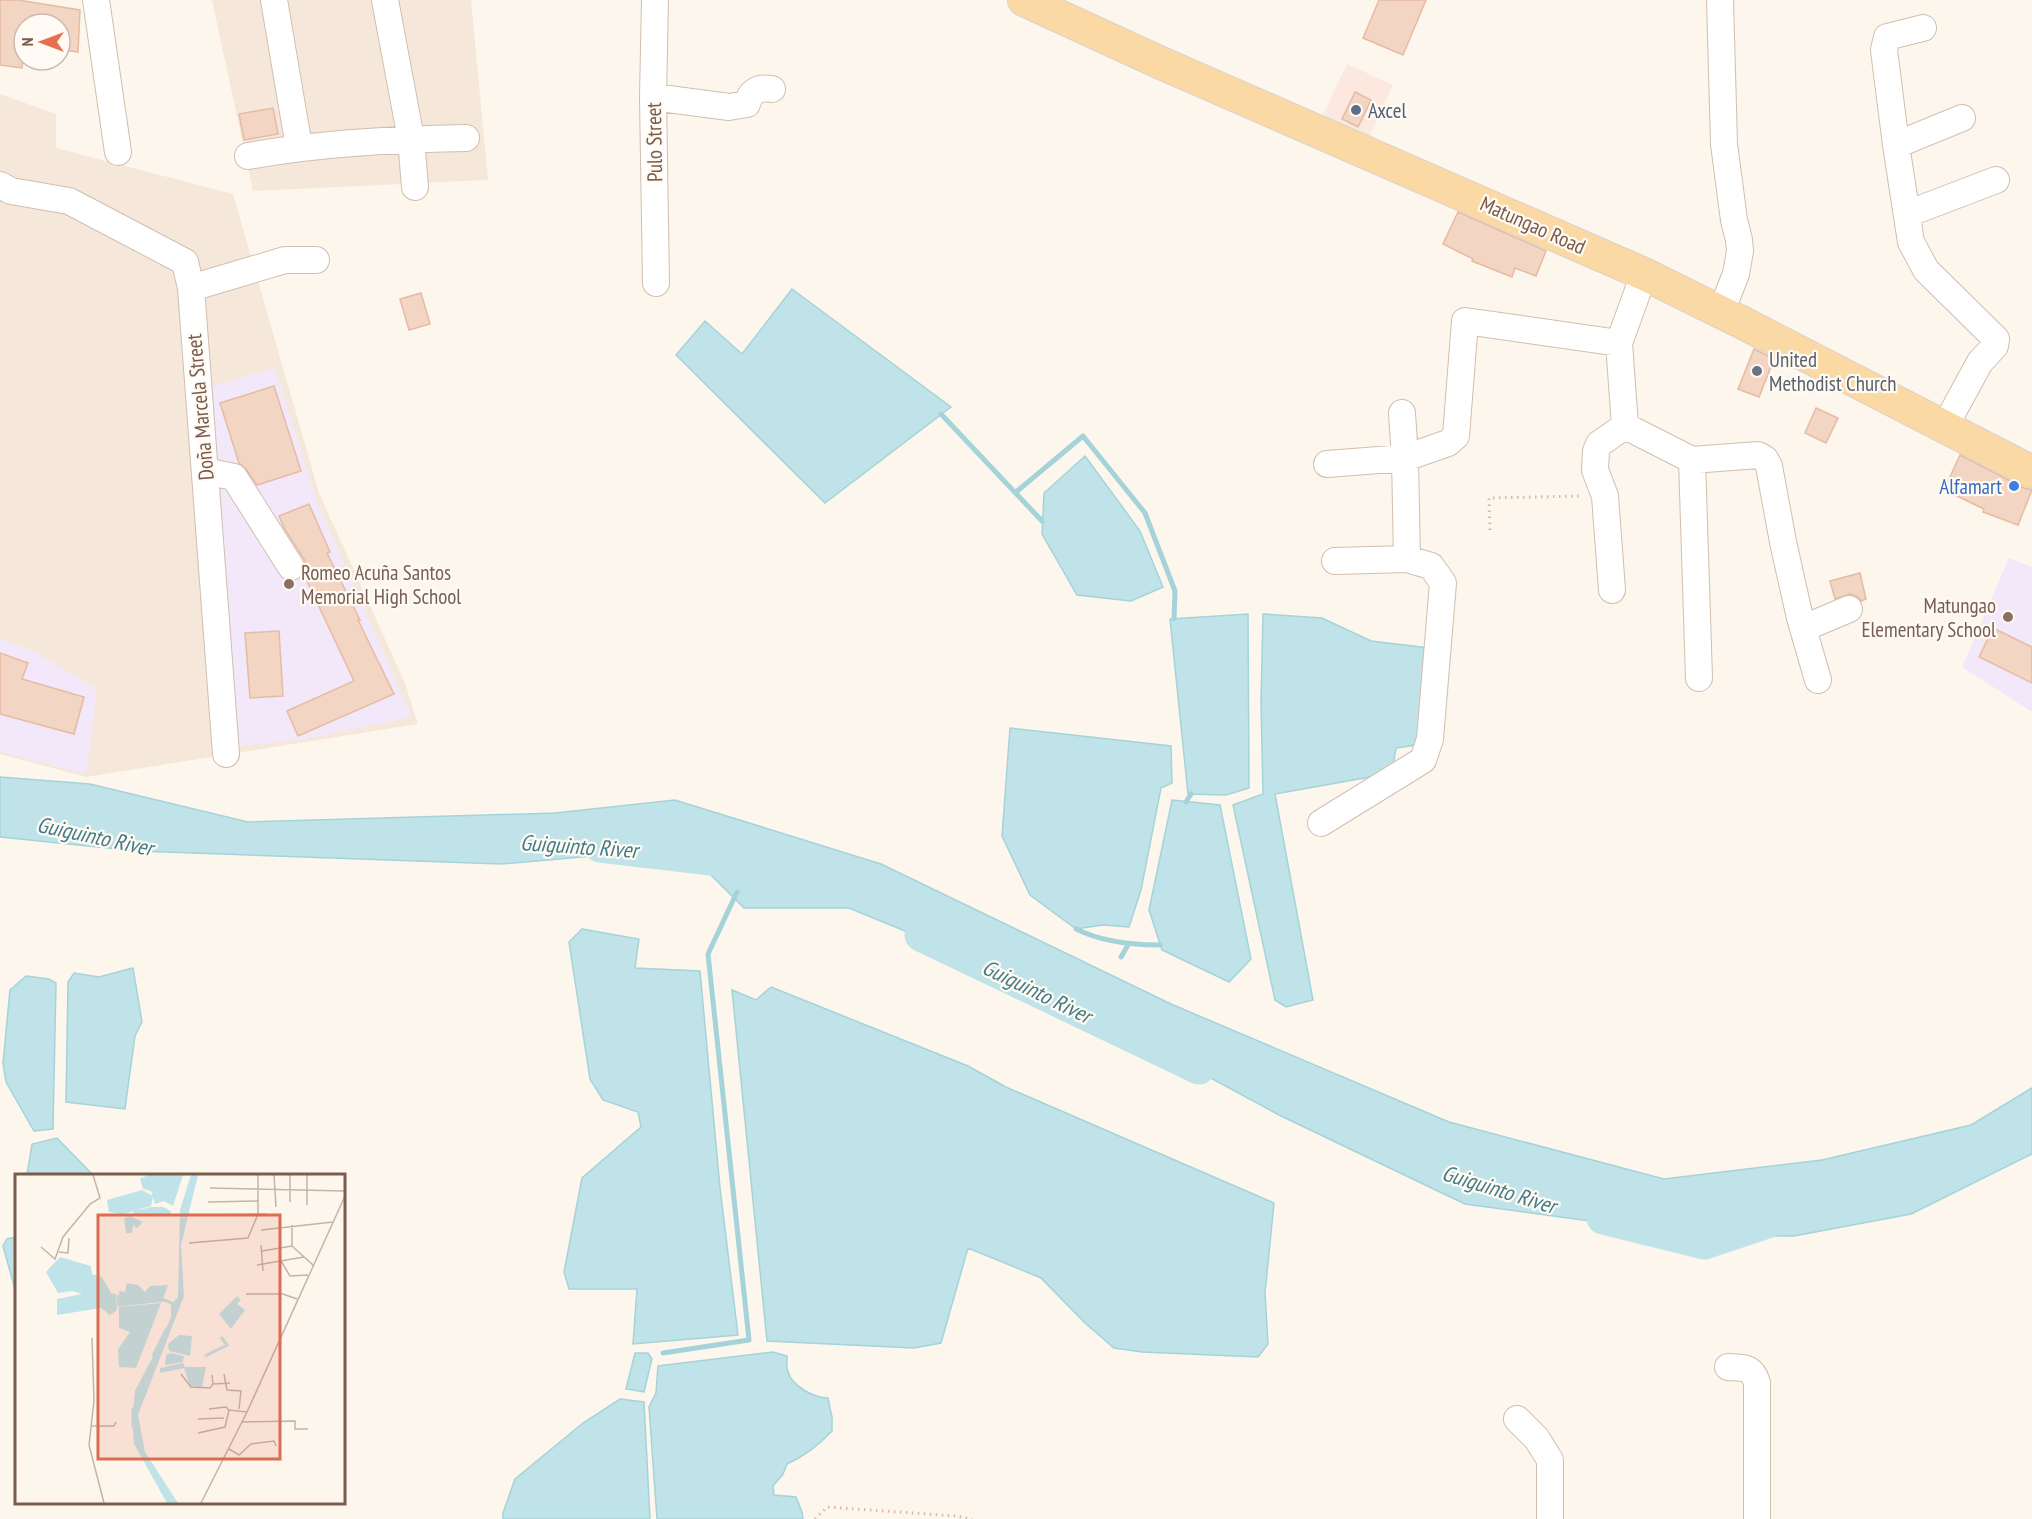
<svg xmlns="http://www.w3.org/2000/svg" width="2032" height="1519" font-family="'PT Sans Narrow',sans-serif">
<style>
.residential{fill:#f5e8da}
.commercial{fill:#fde8e0}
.education{fill:#f3e8fa}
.water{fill:#bfe3e8;stroke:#a5d3da;stroke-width:1.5}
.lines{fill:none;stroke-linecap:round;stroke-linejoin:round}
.stream{stroke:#a5d3da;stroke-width:5}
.river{stroke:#bfe3e8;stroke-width:33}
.building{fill:#f3d5c3;stroke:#e6bba3;stroke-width:1.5}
.minor-casing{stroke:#d1beb0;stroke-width:28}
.major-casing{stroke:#dad1cd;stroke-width:34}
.path{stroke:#d9b8a5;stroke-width:3;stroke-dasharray:1.5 4.5;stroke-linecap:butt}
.minor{stroke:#fff;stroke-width:26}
.major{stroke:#fbd9a5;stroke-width:32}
.service-dot{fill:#5c6f8a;stroke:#fffaf3;stroke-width:2}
.worship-dot{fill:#6b7280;stroke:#fffaf3;stroke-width:2}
.shop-dot{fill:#3f7fe0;stroke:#fffaf3;stroke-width:2}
.education-dot{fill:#8d6e63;stroke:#fffaf3;stroke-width:2}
.labels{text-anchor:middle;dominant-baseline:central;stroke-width:4.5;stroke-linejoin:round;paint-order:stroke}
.service-label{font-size:21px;fill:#4e5e75;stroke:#fffaf3;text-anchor:start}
.street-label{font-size:21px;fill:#7a5c4d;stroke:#fffaf3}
.worship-label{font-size:21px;fill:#5b616d;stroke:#fffaf3;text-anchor:start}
.shop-label{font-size:21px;fill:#366cbe;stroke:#fffaf3;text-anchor:end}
.education-label{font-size:21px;fill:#785e54;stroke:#fffaf3;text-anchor:start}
.water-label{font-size:22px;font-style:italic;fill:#437c86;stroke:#fffaf3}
.inset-river{fill:none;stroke:#bfe3e8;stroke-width:3}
.inset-road{fill:none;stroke:#c5b3a7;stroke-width:1.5}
.view{fill:#dc6d51;fill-opacity:0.15;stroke:#dc6d51;stroke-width:3}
.inset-edge{fill:none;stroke:#7a5c4d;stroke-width:3}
</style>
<rect width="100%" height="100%" fill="#fdf6ec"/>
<path class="residential" d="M212,0h259l17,180 -235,11z
M0,94l56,20v34l177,46 86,299 85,188 14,43 -332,53 -86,-23z"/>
<path class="commercial" d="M1347,64l46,21 -24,53 -47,-21z"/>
<path class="education" d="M275,368l42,134 95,215 -113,23 -62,6 -27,-359z
M2009,558l23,9v145l-70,-45z
M0,638l35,14 62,37 -11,85 -86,-22z"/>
<path class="water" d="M792,289l159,118 -126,96 -149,-148 29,-34 37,33z
M1085,456l55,75 23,56 -32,14 -54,-6 -35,-61 2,-41z
M1248,614l1,174 -23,7 -38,-1 -18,-175z
M1263,614l59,4 49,23 58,7 -6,96 -27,4 -4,25 -117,21 38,206 -27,7 -11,-7 -42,-195 30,-11 -2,-92z
M1010,728l161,18 1,37 -11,5 -20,102 -12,37 -26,-2 -27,4 -46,-34 -28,-59z
M0,777l90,7 158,38 307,-9 120,-13 206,64 290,140 278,118 215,57 158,-19 149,-35 61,-37v66l-121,60 -117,22h-95l-234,-32 -186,-89 -235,-127 -195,-80h-105l-60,-60 -183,16 -364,-13 -137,-14z
M1172,800l48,5 31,154 -22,23 -67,-32 -13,-40z
M582,929l57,10 -4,29 65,3 20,217 18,147 -105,9 4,-55h-68l-5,-17 18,-94 59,-51 -3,-15 -35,-12 -13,-21 -21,-137z
M133,968l9,54 -7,14 -10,73 -59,-7 2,-120 6,-9 25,4z
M26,976l23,3 7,4 -3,146 -19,2 -28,-49 -3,-19 7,-73z
M771,987l197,79 38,21 268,116 -9,90 3,51 -10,13 -116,-5 -28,-4 -29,-25 -44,-45 -73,-30 -27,95 -27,5 -147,-7 -35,-351 24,10z
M57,1138l36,37h-66l5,-31z
M16,1237v56l-13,-47 4,-7z
M773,1352l14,4c0,5 -1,11 1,16 4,14 26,26 40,26l4,19v14c-13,14 -27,25 -45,33l-4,10 -10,12 1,9 22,2 6,15 1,7h-146l-8,-112 7,-14 2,-27z
M635,1353h13l4,6 -8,33 -18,-3z
M620,1399l24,3 6,117h-147v-6l12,-34 68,-56z"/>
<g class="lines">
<path class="stream" d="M941,414l101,107
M1016,492l67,-56 62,77 30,78 -1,28
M1186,802l5,-8
M1076,929c26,13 55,16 84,16
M1121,957l7,-12
M663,1353l86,-13 -41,-386 29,-62"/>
<path class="river" d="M600,846l137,16
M921,935l278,133
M1603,1218l101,25 63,-21"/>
</g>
<path class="building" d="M0,0h18l62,10 -2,42 -18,-3v-25h-36v29l-2,15 -22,-3z
M1379,0h47l-23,55 -40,-17z
M1355,92l16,8 -13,27 -16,-8z
M273,108l5,26 -34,6 -5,-26z
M1458,212l88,39 -10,25 -21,-8 -3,9 -40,-16 1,-2 -30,-15z
M421,293l9,31 -21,6 -9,-31z
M1754,349l20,10 -15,38 -21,-8z
M274,386l27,85 -44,14 -11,-16 -7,-6 -19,-60z
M1816,408l22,10 -12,25 -21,-10z
M1960,455l64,33 8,2 -14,35 -35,-13 1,-3 -40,-19z
M309,504l21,48 -3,1 33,67h-2l36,74 -96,42 -11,-25 67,-30 -50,-106 2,-8 -2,-8 -20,-31 -5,-12z
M1860,573l6,26 -5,2 -3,-4 -8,-3 -15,5 -5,-18z
M1993,628l39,19v36l-53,-26z
M279,631l4,65 -33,2 -5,-65z
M0,653l28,10 -6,16 62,18 -10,37 -74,-20z"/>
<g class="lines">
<g class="minor-casing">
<path id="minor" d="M96,0l22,152
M274,0l25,147
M385,0l26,139 4,48
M655,0l-2,97 3,186
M1720,0l4,144 10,76 5,20 1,11 -4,23 -15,38
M1923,28l-36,9 -3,13 12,95 15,97 15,28 70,69 -1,7 -15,16 -36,66
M653,97l76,10 18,-3c4,-14 12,-17 25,-15
M1896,145l66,-27
M248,156c72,-13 145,-17 218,-18
M0,185l11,6 58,10 116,61 6,26 35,466
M1907,214l89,-34
M1644,274l-25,69 6,83 67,34 66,-5 7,4 4,7 14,76 17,76 18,62
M191,288l94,-28h31
M1692,460l7,218
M1327,464l78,-6 43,-15 8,-7 9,-115 154,22
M206,474l8,-1 20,4 57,90
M1335,561l72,-2 -2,-101 -3,-45
M1612,590l-7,-94 -10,-26 1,-19 3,-7 26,-18
M1804,628l45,-19
M1321,823l102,-63 7,-21 13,-156 -12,-17 -24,-7
M1728,1367c16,1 24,-1 29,16v136
M1517,1419l20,20 13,21v59"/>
</g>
<g class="major-casing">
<path id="major" d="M1024,0l137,63 483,211 101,50 287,148"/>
</g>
<path class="path" d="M1490,530l-1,-32 92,-2
M815,1519l12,-12 129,9 16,3"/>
<use href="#minor" class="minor"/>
<use href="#major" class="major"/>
</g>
<circle class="service-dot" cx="1356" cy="110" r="6"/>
<circle class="worship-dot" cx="1757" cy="371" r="6"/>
<circle class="shop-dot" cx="2014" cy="486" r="6"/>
<g class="education-dot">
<circle cx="289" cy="584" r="6"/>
<circle cx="2008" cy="617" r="6"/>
</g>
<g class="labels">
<g class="service-label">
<text x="1368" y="110">Axcel</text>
</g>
<g class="street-label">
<text transform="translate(654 142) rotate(-91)">Pulo Street</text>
<text transform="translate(1533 225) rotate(24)">Matungao Road</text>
<text transform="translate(200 407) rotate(-95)">Doña Marcela Street</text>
</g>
<g class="worship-label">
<text x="1769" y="359">United<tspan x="1769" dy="24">Methodist Church</tspan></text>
</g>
<g class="shop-label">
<text x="2002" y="486">Alfamart</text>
</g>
<g class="education-label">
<text x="301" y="572">Romeo Acuña Santos<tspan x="301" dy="24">Memorial High School</tspan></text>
<text x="1996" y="605" text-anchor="end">Matungao<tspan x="1996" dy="24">Elementary School</tspan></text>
</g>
<g class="water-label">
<text transform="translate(95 836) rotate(12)">Guiguinto River</text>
<text transform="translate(579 846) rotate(4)">Guiguinto River</text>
<text transform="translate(1037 991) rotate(26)">Guiguinto River</text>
<text transform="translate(1499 1189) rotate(17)">Guiguinto River</text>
</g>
</g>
<g transform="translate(15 1174)">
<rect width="330" height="330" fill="#fdf6ec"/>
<path d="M133,1h35l-10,31 -9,-5 -9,3 -4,-13 -8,-2 -3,-10zM176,1h7l-17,70 3,51 -46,119 7,37 33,51h-11l-33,-59 -2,-25 3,-28 26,-50 10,-24v-12l7,-8 2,-87zM127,16l11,6 -2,10 -28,8 -14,-2 -2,-12zM137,33h11l8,4 -1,5 -36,-2 -1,-3zM115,42l13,6 -6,6 -4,-3 -1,8h-6l-2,-15zM45,83l31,9 1,8 10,3 9,16 5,1 1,16 -7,5 -9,-7 -44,7v-16l25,-5 -10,-3 -15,6 14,-6 -13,2 -12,-21zM112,109l11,2 7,7 5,-6 18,-1 -5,14 -43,5 -1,-13 6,1zM222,122l4,4 -4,4 8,6 -14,19 -12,-15zM146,129l-25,65 -17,-1 -1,-18 12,-17 -11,-4v-21zM164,161l13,1 -2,20 -21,-5 -1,-7zM156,179l13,3 -1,6 -18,3 1,-10zM168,189l2,4h21l-4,20 -12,-1 -6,-18 -24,5v-5z" fill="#bfe3e8"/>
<path class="inset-river" d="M103,121l1,10 46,-5 8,4M138,182l14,-28M190,182l22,-11 -6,-8M118,253v-19"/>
<path class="inset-road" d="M259,1l2,32M292,1v30M195,14l135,3M193,28l51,-1M275,28v-27M189,41l62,-1M246,56l72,-8M174,69l59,-5 10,-24v-39M246,71l2,26M277,72l21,19M277,72v-21M26,73l14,12 8,-22 27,-33 10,-6 -7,-23M247,77l30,-5M44,78l9,1 1,-15M266,87l9,15 18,-1M242,91l47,-8M231,120h37l14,5M77,164l2,63 -5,44 15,58M166,200l10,13 19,1 3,-4M209,200l3,16 14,1 -2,18M197,201l1,9 17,-1M194,235l17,-2 3,3M183,245l26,-1M227,248l53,-1v8h13M77,252h22l2,-4M183,259l27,-6 4,-17 18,2M214,275l10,6 12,-11 23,-3 2,5M186,329l46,-91 98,-216"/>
<path class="view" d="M83,41h182v244h-182z"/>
<rect width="330" height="330" class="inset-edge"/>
</g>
<g transform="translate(42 42) rotate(270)"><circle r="28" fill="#fffaf3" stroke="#cabbb1" stroke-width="1.5"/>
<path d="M0-4.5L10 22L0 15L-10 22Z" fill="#e76f51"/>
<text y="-9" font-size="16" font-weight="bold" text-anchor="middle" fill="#7a5c4d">N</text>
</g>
</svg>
